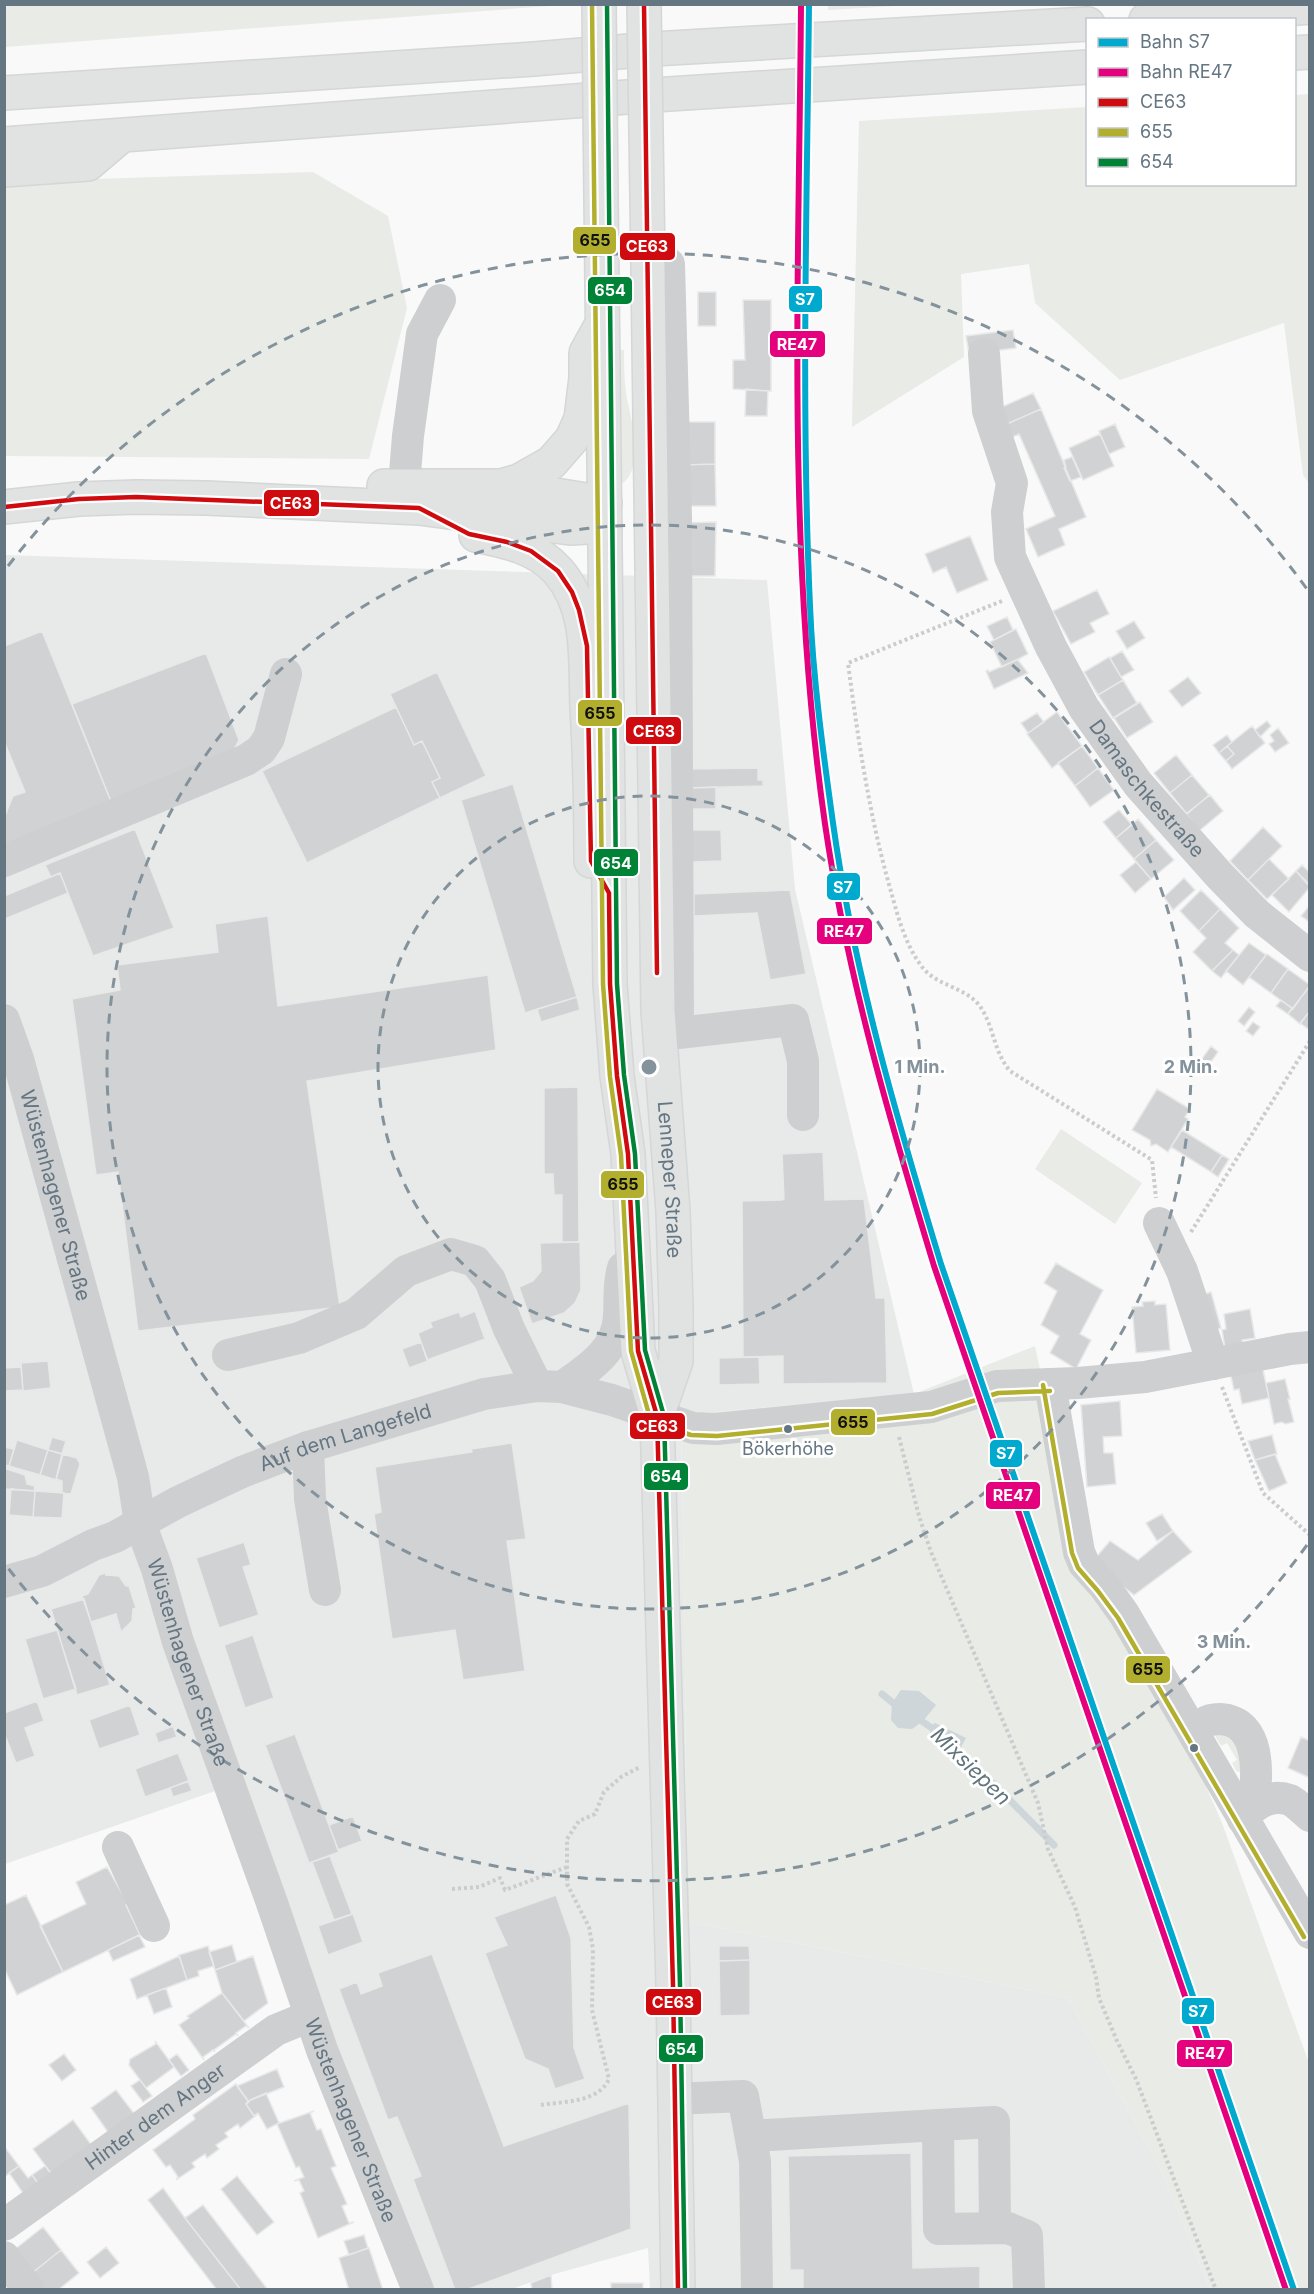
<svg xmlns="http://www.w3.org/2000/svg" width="1314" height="2294" font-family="Inter,sans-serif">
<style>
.built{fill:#e8e9e9}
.green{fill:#e8ebe6}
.water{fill:#ced6d9}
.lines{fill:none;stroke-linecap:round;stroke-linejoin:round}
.stream{stroke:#ced6d9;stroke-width:7}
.building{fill:#d0d2d3;stroke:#e8e8e8;stroke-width:1.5}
.major-casing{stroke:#d5d6d7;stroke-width:36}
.highway-casing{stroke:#d5d6d6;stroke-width:36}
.path{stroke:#cbcccd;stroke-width:4;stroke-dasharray:3 3;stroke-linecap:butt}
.minor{stroke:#cecfd0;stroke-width:32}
.major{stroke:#e1e2e2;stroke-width:33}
.highway{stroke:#e1e2e2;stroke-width:33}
.major-bridge-casing{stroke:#d5d6d7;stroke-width:36;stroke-linecap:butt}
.major-bridge{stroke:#e1e2e2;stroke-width:33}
.bus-1-casing{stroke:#fff;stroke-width:9}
.bus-2-casing{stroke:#fff;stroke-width:9}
.bus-3-casing{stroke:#fff;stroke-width:9}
.bus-1{stroke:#d00b10;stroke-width:4.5}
.bus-2{stroke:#b2af2e;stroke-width:4.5}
.bus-3{stroke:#008237;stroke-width:4.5}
.rail-1-casing{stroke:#fff;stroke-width:10}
.rail-2-casing{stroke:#fff;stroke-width:10}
.rail-1{stroke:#00a9ce;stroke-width:6}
.rail-2{stroke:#e5007d;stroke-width:6}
.ring{fill:none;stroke:#84929c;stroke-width:3;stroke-dasharray:10 8}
.bus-dot{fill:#657683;stroke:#fff;stroke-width:2}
.labels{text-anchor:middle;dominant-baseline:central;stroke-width:6;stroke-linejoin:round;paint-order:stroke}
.bus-label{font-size:18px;fill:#657683;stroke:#fff}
.street-label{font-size:20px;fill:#657683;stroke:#fff}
.water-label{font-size:21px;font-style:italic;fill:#60757c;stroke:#fff}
.centre{fill:#84929c;stroke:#fff;stroke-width:3}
.ring-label{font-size:18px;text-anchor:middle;font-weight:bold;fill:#84929c;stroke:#fff;stroke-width:6;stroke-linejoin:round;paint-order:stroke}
.line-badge{stroke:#fff;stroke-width:2}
.badge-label{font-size:16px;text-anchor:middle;font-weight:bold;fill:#fff}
.pale-badge-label{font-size:16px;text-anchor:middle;font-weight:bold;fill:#111}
</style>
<rect width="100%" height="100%" fill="#f9f9f9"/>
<path class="built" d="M5,555l762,25 28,309 119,505 -233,21 4,222 1,284 382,77 95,177 47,114h-560l-2,-41 -97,27 -39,14h-86l-185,-507 -236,82z"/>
<path class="green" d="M5,4h544v2l-544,41z
M828,4h83v1l-83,5z
M1309,94v389l-6,-8 -19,-152 -164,57 -85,-77 -6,-39 -68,10 3,83 -112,70 7,-306 228,-14 1,77h206l1,-89z
M313,172l75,44 19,92 -38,151 -364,-3 -1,-274z
M618,350h6c0,14 0,29 2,43 4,24 20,71 -3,90l-3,-1z
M1061,1129l81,54 -27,41 -80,-55z
M1035,1346l33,154 76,144 78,179 87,240v226h-99l-47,-114 -95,-177 -382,-77 -1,-284 -4,-222 233,-21z
M1214,1734l20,1 12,36 -9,1 -5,-9 5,-3 -10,-17 -6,3z"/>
<path class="water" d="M901,1690l18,1 17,14 -13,16 -11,8 -14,-1 -7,-8 1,-17z
M935,1723l31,15 -8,15 -6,6 -22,-24 1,-9z"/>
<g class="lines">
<path class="stream" d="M882,1694l16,13
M916,1717l20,14
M952,1748l26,25 16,11 60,61"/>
</g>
<path class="building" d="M698,292h18v34h-18z
M743,300h28v91l-38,-2v-29h12z
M1013,330l3,18 -47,6 -3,-18z
M746,389l22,2 -1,25h-22z
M1033,393l8,16 -41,18 -7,-16z
M1041,409l45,108 -27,12 6,16 -27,12 -12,-28 29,-13 -36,-82 -13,6 -6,-13z
M683,422h32v42l-32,1z
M1115,424l10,23 -16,7 -10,-23z
M1100,434l14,32 -31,14 -14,-32z
M1072,457l9,20 -11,4 -6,-13 2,-1 -2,-7z
M715,464l1,42h-32l-1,-41z
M716,522l-1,54h-31l-1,-53z
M970,536l18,44 -31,13 -11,-26 -13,6 -8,-19z
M1097,590l12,24 -19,9 5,9 -24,12 -18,-33z
M1007,617l6,13 -19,10 -7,-14z
M1134,621l11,17 -18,11 -11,-18z
M1016,629l12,25 -26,13 -12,-25z
M42,631l70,173 -108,42v-28l9,-22 12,-4 -21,-51v-103l3,7z
M1122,651l12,19 -13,7 -11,-19z
M206,653l33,87 -9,17 -118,47 -40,-100z
M1109,657l14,23 -25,15 -14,-23z
M1021,658l-3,2 10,13 -34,16 -8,-18 2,-1 1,2z
M437,672l49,104 -46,22 -8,-16 8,-4 -18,-37 -8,4 -24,-51z
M1188,677l13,16 -19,14 -13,-16z
M1123,680l14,23 -24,15 -15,-23z
M1140,702l13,20 -26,16 -13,-20z
M396,707l18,38 8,-4 18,37 -8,4 8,16 -133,65 -45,-92z
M1057,712l25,34 -30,22 -25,-34z
M1037,713l7,9 -16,11 -7,-10z
M1267,721l4,5 -11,11 -5,-7z
M1252,726l13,17 -33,26 -6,-8 8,-7 -7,-8z
M1278,728l11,15 -14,9 -6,-8 5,-3 -4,-6z
M1227,735l5,7 -13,11 -6,-8z
M1082,746l16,22 -23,18 -17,-23z
M1227,746l7,8 -8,7 -7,-8z
M1176,755l16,20 -22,18 -16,-20z
M758,768v12h5v6l-73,2 -1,-19z
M1098,768l16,22 -24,17 -15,-21z
M1192,775l17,20 -22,19 -17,-21z
M513,784l64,213 -52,16 -64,-213z
M716,787v22h-29v-21z
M1210,795l13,16 -24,20 -13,-17z
M1119,810l13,15 -16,13 -13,-16z
M1138,819l18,21 -22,19 -18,-21z
M1263,827l19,19 -34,34 -18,-19z
M135,829l39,99 -81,28 -33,-83 -9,4 -6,-12z
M692,830h29l1,31 -30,1z
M1156,840l18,20 -23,19 -17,-20z
M1269,859l20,20 -22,20 -19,-19z
M1136,862l15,17 -16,14 -15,-18z
M1302,865l8,8v12l-14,-14z
M1296,871l14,16 -21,25 -17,-17z
M60,873l8,20 -63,26 -1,-23z
M1184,878l11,12 -22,20 -9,-13z
M790,890l16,84 -36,6 -13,-67 -63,3v-22z
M1201,890l19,19 -21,22 -19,-20z
M1310,905v17l-9,-6z
M1220,909l19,19 -14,15 8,7 -21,21 -19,-19 13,-14 -7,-7z
M268,916l10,90 210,-31 8,75 -189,31 33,226 -202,24 -20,-159 -22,3 -24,-176 48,-9 -3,-25 101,-13 -3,-28z
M1249,943l17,12 -23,30 -17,-14z
M1233,950l6,5 -18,23 -9,-7z
M1267,954l21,15 -17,24 -22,-16z
M1288,969l22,16 -17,24 -22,-16z
M1310,986v25l-10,13 -12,-10z
M577,997l3,13 -39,12 -4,-13z
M1281,1000l11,8 -4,6 -12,-8z
M1249,1007l6,5 -11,14 -6,-5z
M1310,1011v19l-10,-7z
M1253,1022l7,5 -7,9 -7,-5z
M1211,1046l7,6 -12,17 -7,-6z
M578,1087l1,155h-17v-47h-8l-1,-21h-9v-86z
M1157,1089l33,20 -5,8 3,2 -20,33 -12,-8 -5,2 -1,-6 -18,-10z
M1182,1130l40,25 -11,17 -40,-25z
M823,1152l2,48 39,-1 12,99h9l2,85 -104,1v-28l-40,1 -1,-156 40,-1 2,-1 -2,-45z
M1222,1155l7,4 -11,18 -7,-5z
M580,1242l1,48 -6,13 -11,10 -32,11 -13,-37 14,-6 8,-10 -1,-28z
M1056,1263l47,27 -23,44 11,6 -15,29 -26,-16 9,-17 -18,-11 16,-34 -13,-8z
M1211,1292l10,36 -9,3 -10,-36z
M1155,1301v4l11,-1 4,46 -34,3 -4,-46 11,-1 -1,-4z
M1250,1309l5,29 -13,2 1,4 -18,4 -3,-18 4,-1 -2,-15z
M475,1311l10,28 -58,21 -9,-27 14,-6 -2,-5 29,-10 2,5z
M421,1342l7,19 -19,7 -7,-19z
M759,1357l1,27 -41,1v-27z
M48,1361l3,27 -28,3 -2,-28z
M21,1367l2,23 -19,1v-23z
M1263,1370l6,28 -27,6 -3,-15 -5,1 -4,-18z
M1285,1379l5,20h-2l6,23 -9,2 -3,-2 -8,2 -8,-41z
M1120,1401l2,35 -19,1 1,16h9l3,31 -29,3 -6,-82z
M1272,1435l5,19 -22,6 -7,-19z
M52,1437l14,4 -4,13 -14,-4z
M17,1440l31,10 -8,25 -31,-9z
M512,1443l14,96 -19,2 18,130 -62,9 -8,-50 -63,9 -18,-125 7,-2 -6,-45 97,-15 -1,-3z
M4,1447l10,2 -5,17 -5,-1z
M48,1450l15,4 -7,26 -16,-5z
M62,1454l15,4 3,6 -9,30 -9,-1v-12l-6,-2z
M1275,1454l12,29 -18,8 -14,-31z
M4,1468l21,7 2,9 8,2 -1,5 -30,-2z
M11,1489l24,2 -2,26 -24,-2z
M35,1491l29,2 -2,25 -29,-1z
M1162,1514l11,17 -16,10 -11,-18z
M1173,1531l19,21 -58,43 -42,-33 18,-21 28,19z
M244,1542l7,23 -8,2 16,48 -40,13 -23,-70z
M105,1573l1,2 13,1 7,10h3l7,22 -3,1 -1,12 -11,11 -5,-18 -25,8 -9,-26 6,-2 11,-19z
M84,1599l26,86 -33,10 -26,-86z
M57,1630l19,59 -33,10 -18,-60z
M253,1635l21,63 -29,10 -21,-63z
M37,1701l7,20 -19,7 10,28 -19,7 -12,-30v-20z
M130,1705l10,30 -41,14 -10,-29z
M173,1726l4,11 -19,6 -3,-10z
M295,1734l44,118 -30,11 -44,-118z
M1301,1737l9,4v37l-22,-10z
M178,1753l11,28 -44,16 -10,-28z
M188,1781l4,10 -19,6 -3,-9z
M353,1816l9,25 -24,9 -9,-25z
M330,1856l22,58 -18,6 -22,-58z
M107,1867l21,37 -2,1 14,30 -77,37 -23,-46 46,-22 -10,-22z
M26,1895l37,77 -46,23 -13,-27v-63z
M556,1895l15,43 3,110 11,31 -30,10 -7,-20 -23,-10 -40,-106 22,-8 -13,-28z
M353,1914l10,28 -35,13 -10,-29z
M139,1935l6,12 -32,14 -5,-11z
M232,1945l5,17 -22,8 -6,-18z
M208,1946l6,20 -16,5 1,5 -12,4 -8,-25z
M719,1946h30l1,14 -31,1z
M432,1954l72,192 125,-43 2,126 -165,61h-11l-42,-111 8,-3 -24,-59 -9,3 -49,-131 18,-7 4,12 21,-8 -4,-13z
M179,1956l8,24 -50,19 -7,-20z
M253,1956l15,47 -24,18 -22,-28 -7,-23z
M750,1960v55l-30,1 -1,-55z
M166,1988l6,19 -18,7 -7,-19z
M222,1993l27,35 -3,-2 -10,7 2,3 -2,-2 -22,16 1,2 -2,-2 -10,7 1,3 -25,-35 10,-7 -2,-2z
M155,2041l19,26 -28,21 -17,-23 1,-6 26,-15z
M64,2054l12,16 -14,11 -13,-16z
M177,2054l12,16 -8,6 -12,-16z
M277,2069l7,18 -36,14 -11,-15z
M140,2080l12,16 -9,6 -12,-16z
M236,2084l13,18 -3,2 8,12 4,-2 -18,14 -2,-4 -13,9 3,4 -12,8 3,4 -12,9 -2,-4 -13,9 3,4 -19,13 2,-3 -8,-12 -4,2 -13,-17 42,-31 -2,-4z
M116,2090l20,26 -26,19 -19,-27z
M266,2093l13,30 -12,6 -9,-16 -4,3 -8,-12 2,-3z
M314,2111l-4,2 7,17 4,-1 15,37 -5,2 16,36 -5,2 7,17 5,-1 -36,16 -18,-45 4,-2 -5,-11 -5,1 10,-4 -5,-11 -3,2 -19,-44z
M73,2120l20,27 -40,29 -20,-27z
M4,2146l15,20 -15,11z
M911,2153l2,115 67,-2v24h-177v-20h-13l-2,-114z
M19,2166l9,12 4,-3 8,11 -15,10 -16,-23z
M45,2166l8,10 -13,10 -8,-11z
M237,2176l37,46 -17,13 -36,-46z
M163,2188l22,30 56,72h-24l-69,-90z
M203,2205l65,85h-27l-56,-72z
M43,2227l18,23 -29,23 -18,-23z
M364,2235l4,13 -19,7 -5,-14z
M106,2247l13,16 -19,15 -13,-16z
M369,2248l14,42h-34l-10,-32z
M61,2250l18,23 -21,17h-12l-14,-17z
M551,2275l1,15h-20l-1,-7z
M611,2283h32v7h-32z"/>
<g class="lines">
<g class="major-casing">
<g id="major">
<path id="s5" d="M647,196l11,815 15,200 3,96v54l-19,55"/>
<path d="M601,197l9,787 7,92 11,78 10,197 19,65 16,569 5,305"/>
</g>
</g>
<g class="highway-casing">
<path id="highway" d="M1146,20l164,-13
M1294,53l16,-1
M4,93l530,-34 119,-10 435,-25
M4,144l650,-49 434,-28
M4,170l84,-6 33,-28
M384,486h115l106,17
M501,486l18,-5 32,-18 21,-24 9,-20 5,-41v-25l16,-29
M4,507l75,-8 57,-2 70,1 213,10 151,20 35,-2
M476,535c29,6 61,12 82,36 33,38 27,89 29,135 3,52 4,104 4,155"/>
</g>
<path class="path" d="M1002,601l-154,62c10,76 21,151 42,225 7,25 14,54 30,76 14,22 44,22 59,41 15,20 14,46 31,66l142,89 4,38
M1191,1232l119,-191
M1222,1387l41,106 47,42
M899,1437l20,79 12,36 107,251 10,46 27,58 21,70 3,21 18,43 19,38 80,211
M452,1889l27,-2 21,-9 5,12 62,-23
M541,2105c23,-4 57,-2 68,-26l-17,-69 1,-61 -4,-22 -22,-43v-45l12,-18 16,-7 9,-22 17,-15 19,-10"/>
<g class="minor">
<path d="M648,266l21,-2 7,254 2,515 115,-13 10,41v54"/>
<path id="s1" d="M984,354l4,57 24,72 -5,29 3,45 41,90 33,61 54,76 82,92 37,38 53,42"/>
<path d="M404,486l4,-50 14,-102 18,-34"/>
<path d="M4,861l242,-101 15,-10 8,-12 17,-64"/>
<path id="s2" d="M4,1020l14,39 115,418 7,46 17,46 21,73 94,261 50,147 96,240"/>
<path d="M1159,1223l23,48 31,93"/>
<path d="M228,1355l71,-17 57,-24 50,-43 45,-17 24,7 15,19 19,49 28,57"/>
<path d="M1050,1384l29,168 5,12 20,22 20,28 186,319"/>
<path d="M562,1387c26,-18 56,-37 57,-71 1,-17 -1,-31 4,-48"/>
<path d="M308,1447l2,52 15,91"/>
<path id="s3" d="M4,1582l38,-11 51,-26 22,-8 63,-35 64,-30 66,-25 176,-53 53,-8 25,1 50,13 81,28 23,1 215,-22 66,-21 81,-3 67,-6 145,-28 20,-2"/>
<path d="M1195,1736c6,-12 10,-17 25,-17 42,2 38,58 33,86"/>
<path d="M1243,1819c11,-15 27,-26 47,-19 6,3 14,11 20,16"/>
<path d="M118,1847l36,79"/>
<path d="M674,2099l69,-3 12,65 2,129"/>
<path d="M938,2125l56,-3 1,106"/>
<path d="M751,2136l187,-11 1,104 69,-1 19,8 2,54"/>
<path id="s4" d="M4,2225l272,-195 34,-14"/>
<path d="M4,2257l25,33"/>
</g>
<use href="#major" class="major"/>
<use href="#highway" class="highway"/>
<g class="major-bridge-casing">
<path id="major-bridge" d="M599,4l2,193
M644,4l3,192"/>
</g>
<use href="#major-bridge" class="major-bridge"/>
<g class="bus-1-casing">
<path id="bus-1" d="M644,4l13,969
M4,507l75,-8 57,-2 283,11 50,26 38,8 24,9 27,20 14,21 7,18 8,36 4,215 18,32 1,91 7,92 11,78 10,197 19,65 16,569 5,305"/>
</g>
<g class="bus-2-casing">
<path id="bus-2" d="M592,4l11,980 7,93 11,78 10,196 19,67
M1043,1385l29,168 6,15 20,23 20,27 186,319
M655,1423l36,12 26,1 215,-22 66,-21 52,-2"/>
</g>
<g class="bus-3-casing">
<path id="bus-3" d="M607,4l10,980 7,91 11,79 10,196 19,66 16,569 5,305"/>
</g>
<use href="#bus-1" class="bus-1"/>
<use href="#bus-2" class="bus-2"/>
<use href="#bus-3" class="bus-3"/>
<g class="rail-1-casing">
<path id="rail-1" d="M809,4c-2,201 -8,402 1,602 3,73 13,145 23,217 21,150 64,296 108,441l353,1026"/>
</g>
<g class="rail-2-casing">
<path id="rail-2" d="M801,4c-2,274 -15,549 24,820 22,151 65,297 109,442l352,1024"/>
</g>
<use href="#rail-1" class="rail-1"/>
<use href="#rail-2" class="rail-2"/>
</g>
<g class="ring">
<circle cx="649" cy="1067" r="271"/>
<circle cx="649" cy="1067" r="542"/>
<path d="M1307 1545A813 813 0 0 1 8 1568M8 566A813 813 0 0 1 1307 589"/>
</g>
<g class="bus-dot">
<circle cx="788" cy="1429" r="5"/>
<circle cx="1194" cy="1748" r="5"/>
</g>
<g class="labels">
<g class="bus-label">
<text x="788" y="1448">Bökerhöhe</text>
</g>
<g class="street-label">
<text stroke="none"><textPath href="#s1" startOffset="478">Damaschkestraße</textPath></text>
<text stroke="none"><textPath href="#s5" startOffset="984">Lenneper Straße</textPath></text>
<text stroke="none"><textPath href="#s2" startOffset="183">Wüstenhagener Straße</textPath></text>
<text stroke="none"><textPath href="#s3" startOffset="372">Auf dem Langefeld</textPath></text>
<text stroke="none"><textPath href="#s2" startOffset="669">Wüstenhagener Straße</textPath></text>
<text stroke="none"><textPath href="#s4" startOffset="186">Hinter dem Anger</textPath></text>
<text stroke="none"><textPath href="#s2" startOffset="1155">Wüstenhagener Straße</textPath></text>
</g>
<g class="water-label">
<text transform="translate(971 1766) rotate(44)">Mixsiepen</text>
</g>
</g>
<circle cx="649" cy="1067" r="9" class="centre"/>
<g class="ring-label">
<text x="920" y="1073">1 Min.</text>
<text x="1191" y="1073">2 Min.</text>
<text x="1224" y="1648">3 Min.</text>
</g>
<g class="line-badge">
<rect x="572" y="226" width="45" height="29" rx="6" fill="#b2af2e"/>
<rect x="619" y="232" width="57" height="29" rx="6" fill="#d00b10"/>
<rect x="587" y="276" width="46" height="29" rx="6" fill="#008237"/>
<rect x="788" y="285" width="35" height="28" rx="6" fill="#00a9ce"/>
<rect x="769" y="330" width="57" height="28" rx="6" fill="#e5007d"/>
<rect x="263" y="489" width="57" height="28" rx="6" fill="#d00b10"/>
<rect x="577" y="699" width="46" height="28" rx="6" fill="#b2af2e"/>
<rect x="625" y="716" width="57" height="29" rx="6" fill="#d00b10"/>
<rect x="593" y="848" width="46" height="29" rx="6" fill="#008237"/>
<rect x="826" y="872" width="35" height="29" rx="6" fill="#00a9ce"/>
<rect x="816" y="917" width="57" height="28" rx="6" fill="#e5007d"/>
<rect x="600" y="1170" width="45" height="29" rx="6" fill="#b2af2e"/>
<rect x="830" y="1408" width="46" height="28" rx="6" fill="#b2af2e"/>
<rect x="629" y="1412" width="57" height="28" rx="6" fill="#d00b10"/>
<rect x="989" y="1439" width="34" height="29" rx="6" fill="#00a9ce"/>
<rect x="643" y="1462" width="46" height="29" rx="6" fill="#008237"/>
<rect x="985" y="1481" width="56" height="29" rx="6" fill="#e5007d"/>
<rect x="1125" y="1655" width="46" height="29" rx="6" fill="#b2af2e"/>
<rect x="645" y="1988" width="57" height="28" rx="6" fill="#d00b10"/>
<rect x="1181" y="1997" width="34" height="28" rx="6" fill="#00a9ce"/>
<rect x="658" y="2034" width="46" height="29" rx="6" fill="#008237"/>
<rect x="1176" y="2039" width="57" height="29" rx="6" fill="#e5007d"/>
</g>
<g class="badge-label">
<text x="647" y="252">CE63</text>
<text x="610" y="296">654</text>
<text x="805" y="305">S7</text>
<text x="797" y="350">RE47</text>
<text x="291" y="509">CE63</text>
<text x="654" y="737">CE63</text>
<text x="616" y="869">654</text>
<text x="843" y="893">S7</text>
<text x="844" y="937">RE47</text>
<text x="657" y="1432">CE63</text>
<text x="1006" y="1459">S7</text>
<text x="666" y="1482">654</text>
<text x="1013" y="1501">RE47</text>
<text x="673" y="2008">CE63</text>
<text x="1198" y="2017">S7</text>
<text x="681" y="2055">654</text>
<text x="1205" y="2059">RE47</text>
</g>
<g class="pale-badge-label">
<text x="595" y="246">655</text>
<text x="600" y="719">655</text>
<text x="623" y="1190">655</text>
<text x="853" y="1428">655</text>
<text x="1148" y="1675">655</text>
</g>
<rect width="1314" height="2294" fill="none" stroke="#657683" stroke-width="12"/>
<rect x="1086" y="18" width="210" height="168" fill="#ffffff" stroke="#c1c8cd" stroke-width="1.5"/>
<rect x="1098" y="38" width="30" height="9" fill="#00a9ce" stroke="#c1c8cd" stroke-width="1.5"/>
<text x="1140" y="48" font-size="18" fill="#657683">Bahn S7</text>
<rect x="1098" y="68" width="30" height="9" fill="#e5007d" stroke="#c1c8cd" stroke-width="1.5"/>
<text x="1140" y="78" font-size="18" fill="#657683">Bahn RE47</text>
<rect x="1098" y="98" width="30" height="9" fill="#d00b10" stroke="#c1c8cd" stroke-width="1.5"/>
<text x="1140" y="108" font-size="18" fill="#657683">CE63</text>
<rect x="1098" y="128" width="30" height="9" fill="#b2af2e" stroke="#c1c8cd" stroke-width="1.5"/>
<text x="1140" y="138" font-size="18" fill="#657683">655</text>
<rect x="1098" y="158" width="30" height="9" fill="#008237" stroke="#c1c8cd" stroke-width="1.5"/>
<text x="1140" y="168" font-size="18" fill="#657683">654</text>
</svg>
